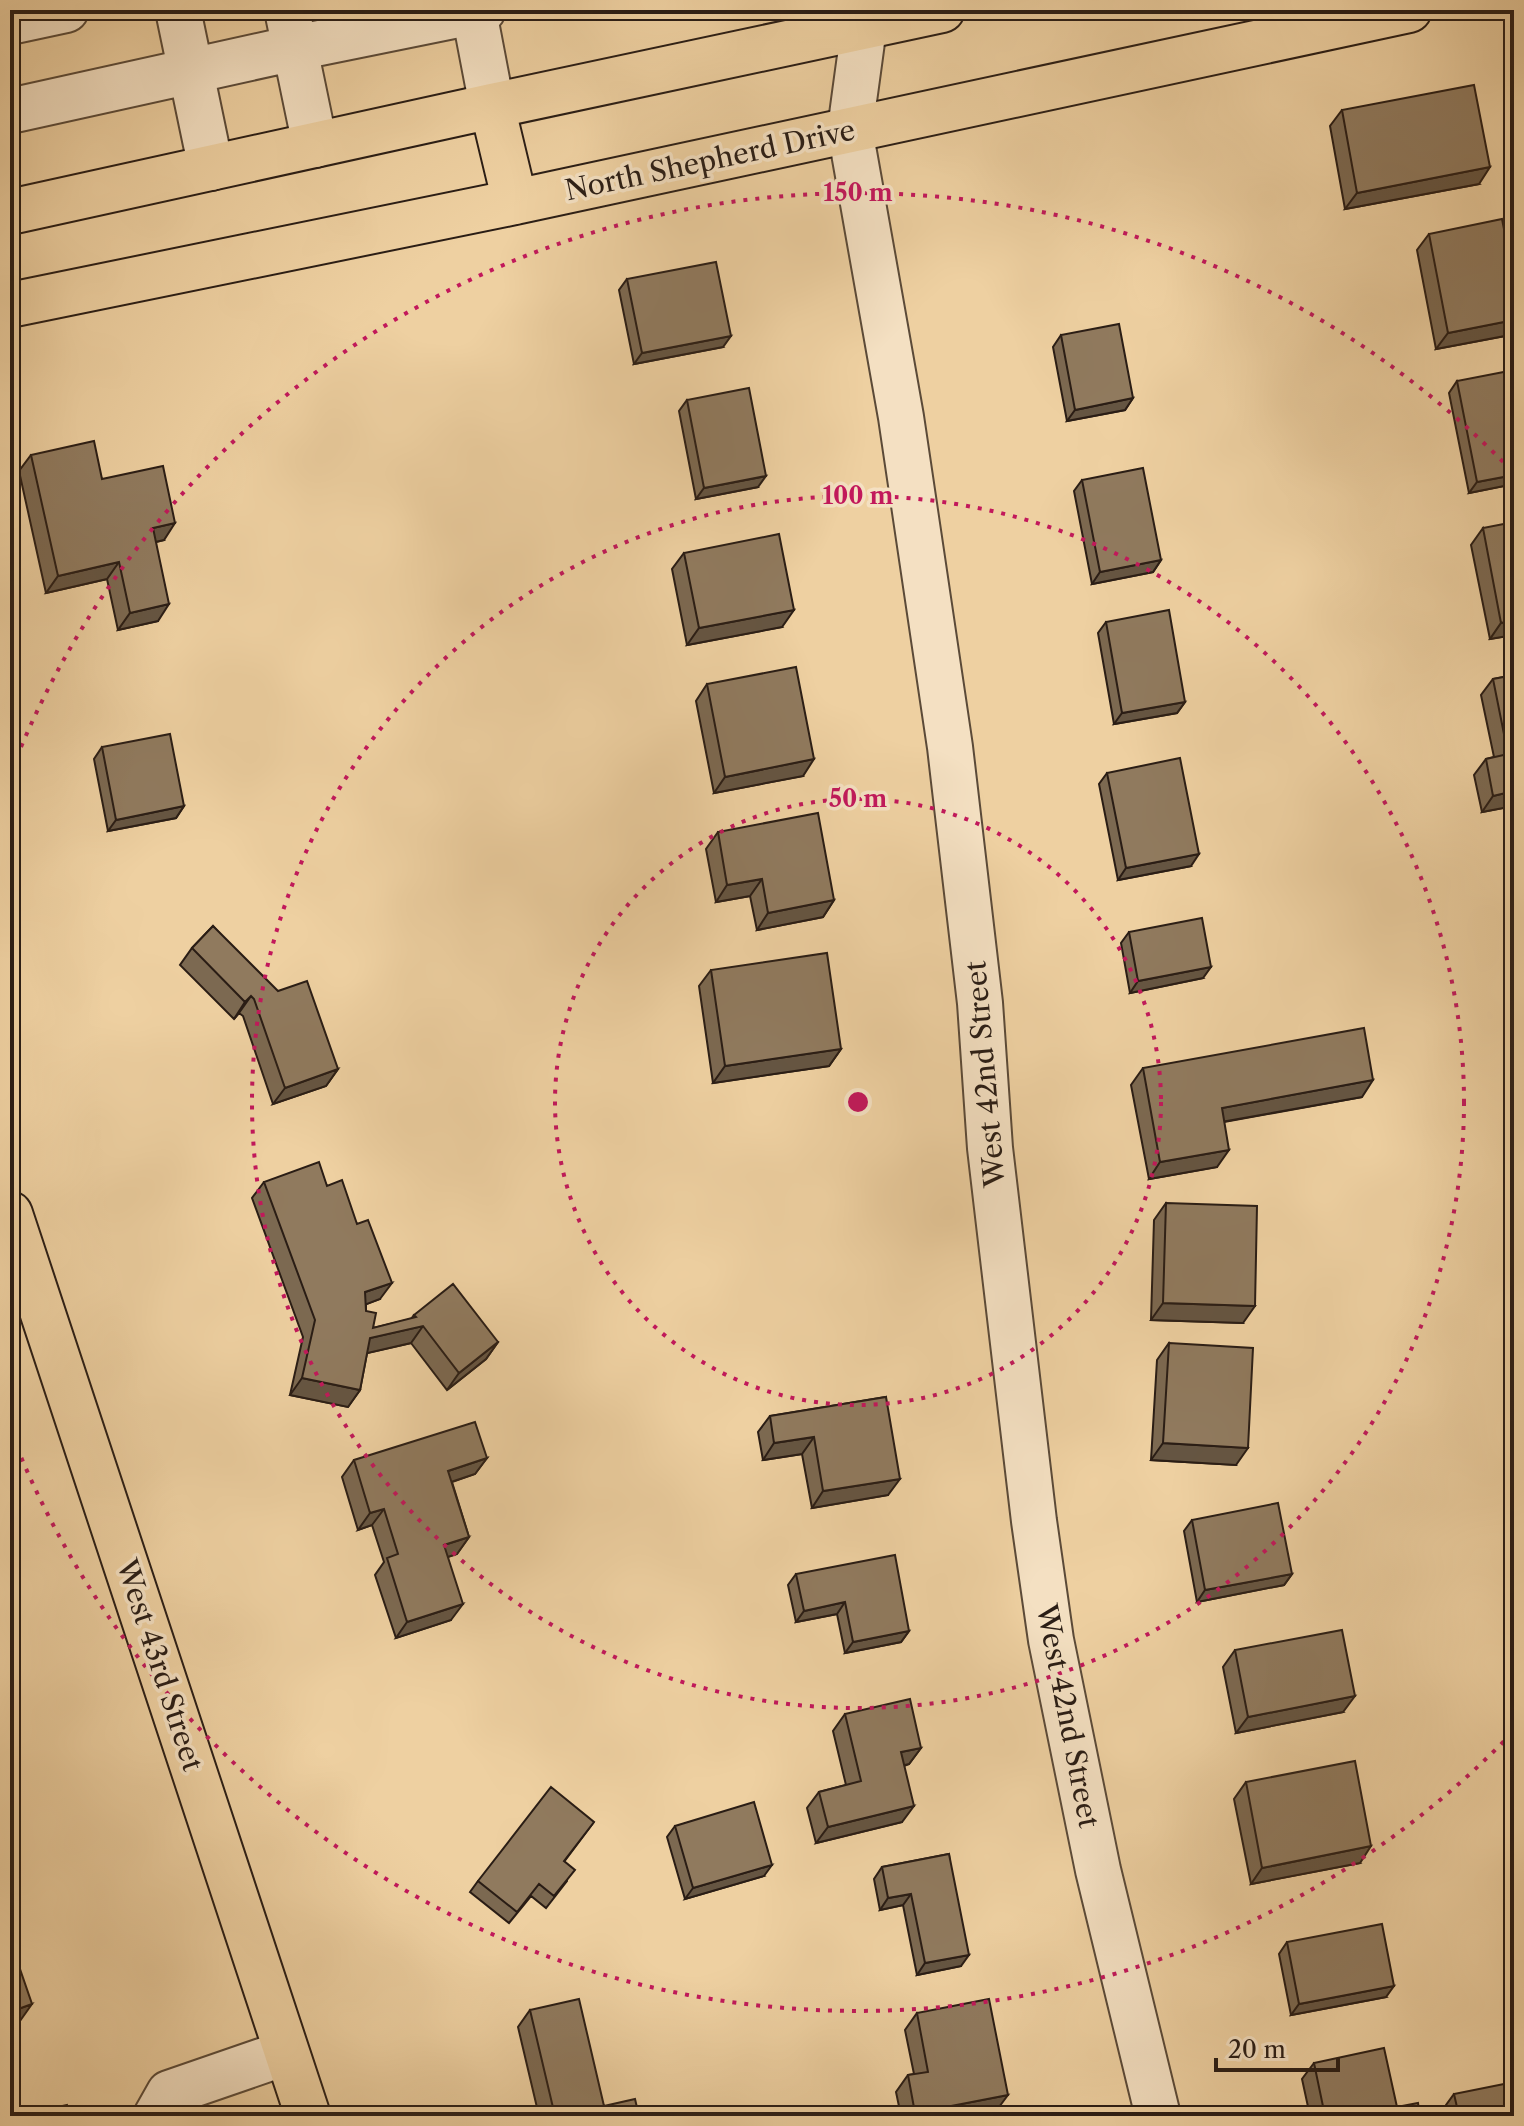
<svg xmlns="http://www.w3.org/2000/svg" width="1524" height="2126" font-family="'Libre Caslon Text',serif">
<style>
.lines{fill:none;stroke-linecap:round;stroke-linejoin:round}
.minor-casing{stroke:#5b4a38;stroke-width:48}
.major-casing{stroke:#2a1d15;stroke-width:48}
.minor{stroke:#f4e0c2;stroke-width:44}
.major{stroke:#eed0a1;stroke-width:44}
.wall{fill:#7c6951;stroke:#2a1d15;stroke-width:2}
.shaded-wall{fill:#655542;stroke:#2a1d15;stroke-width:2}
.building{fill:#907a5e;stroke:#2a1d15;stroke-width:2}
.ring{fill:none;stroke:#c2185b;stroke-width:4;stroke-dasharray:4 8}
.labels{text-anchor:middle;dominant-baseline:central;stroke-width:7;stroke-linejoin:round;paint-order:stroke}
.street-label{font-size:28px;fill:#2a1d15;stroke:#f4e0c2}
.centre{fill:#c2185b;stroke:#f4e0c2;stroke-width:4}
.ring-label{font-size:24px;text-anchor:middle;font-weight:bold;fill:#c2185b;stroke:#f4e0c2;stroke-width:7;stroke-linejoin:round;paint-order:stroke}
</style>
<rect width="100%" height="100%" fill="#eed0a1"/>
<filter id="stains"><feTurbulence type="fractalNoise" baseFrequency=".0025" numOctaves="4"/><feColorMatrix values="0 0 0 0 .2 0 0 0 0 .09 0 0 0 0 .02 0 0 0 .5 -.17"/></filter>
<radialGradient id="worn" r=".72"><stop offset=".6" stop-color="#630" stop-opacity="0"/><stop offset="1" stop-color="#630" stop-opacity=".3"/></radialGradient>
<g class="lines">
<g class="minor-casing">
<path id="minor" d="M178,10l33,158
M287,10l28,135
M861,10l3,17 -14,103 51,287 49,330 30,256 10,145 44,373 17,119 47,230 60,246
M474,12l18,94
M10,22l56,-12
M10,111l285,-63 188,-38
M156,2116l13,-23 116,-40"/>
</g>
<g class="major-casing">
<path id="major" d="M492,106l23,96
M10,212l482,-106 450,-96
M10,305l505,-103 894,-192
M10,1214l298,902"/>
</g>
<use href="#minor" class="minor"/>
<use href="#major" class="major"/>
</g>
<path class="wall" d="M1342,110l137,74 -134,25 -15,-83z
M1429,234l85,45v50l-4,6 -74,14 -19,-99z
M627,279l96,68 -89,17 -15,-74z
M1061,335l72,63 -8,12 -58,11 -14,-74z
M1457,381l57,103 -45,9 -20,-100z
M687,400l71,87 -62,12 -17,-88z
M31,455l71,24 62,61 -8,2 2,79 -40,9 -11,-51 -61,14 -27,-122z
M1082,480l79,80 -8,12 -61,12 -18,-93z
M1483,528l31,107 -24,4 -19,-94z
M684,553l98,74 -95,18 -15,-76z
M1106,622l79,80 -8,11 -63,11 -16,-91z
M1514,675v131l-32,6 -8,-37 12,-16 8,-2 -13,-62 12,-16z
M707,684l96,92 -89,17 -18,-92z
M102,747l82,59 -8,12 -68,13 -14,-72z
M1107,773l84,93 -73,14 -19,-96z
M718,832l116,68 -11,17 -66,13 -7,-34 -34,6 -10,-53z
M213,926l125,143 -12,17 -53,18 -30,-88 -4,-3 -5,6 -54,-54 12,-17z
M1129,932l74,46 -73,15 -9,-50z
M711,970l130,79 -12,17 -116,17 -14,-97z
M1143,1068l219,29 -138,25 -7,45 -68,12 -18,-94z
M264,1182l63,4 53,113 -14,5v7l7,17 38,-9 3,-4 84,27 -12,17 -39,31 -36,-47 -44,10 -7,37 -12,17 -58,-12 13,-58 -51,-139z
M1166,1203l77,120 -92,-3 3,-100z
M1169,1343l67,122 -85,-5 6,-100z
M886,1397l2,98 -76,13 -10,-54 -39,6 -5,-28 12,-16z
M487,1458l-12,16 -23,8 17,55 -12,17 -9,3 3,63 -55,18 -21,-63 9,-13 -12,-37 -14,5 -16,-53 12,-17z
M1192,1520l100,54 -8,11 -87,17 -13,-71z
M796,1574l113,57 -8,11 -56,11 -8,-39 -41,8 -8,-37z
M1235,1650l108,62 -107,21 -13,-66z
M845,1714l76,34 -12,16 -5,2 -2,56 -86,21 -9,-35 12,-16 27,-7 -13,-54z
M1246,1782l114,81 -109,21 -17,-85z
M594,1822l-30,40 3,19 -21,27 -15,-12 -22,27 -39,-31 8,-11z
M675,1826l89,50 -79,23 -18,-62z
M949,1854l12,112 -44,9 -14,-70 -23,5 -6,-31 8,-12z
M1287,1942l99,55 -95,18 -12,-61z
M530,2010l74,96 35,10h-100l-21,-89z
M917,2013l79,98 -24,5h-71l-5,-24 12,-17 6,-1 -9,-44z
M1314,2063l83,44 23,9h-110l-8,-37z
M1454,2094l60,22h-66l-2,-11z"/>
<path class="shaded-wall" d="M1490,167l-11,17 -134,25 12,-16z
M1514,320v9l-4,6 -74,14 12,-16z
M731,336l-8,11 -89,17 8,-11z
M1133,398l-8,12 -58,11 8,-11z
M1514,475v9l-45,9 8,-11z
M766,476l-8,11 -62,12 8,-11z
M175,523l-11,17 -22,5 11,-17z
M1161,560l-8,12 -61,12 8,-12z
M119,562l-12,17 -61,14 12,-17z
M169,604l-11,17 -40,9 12,-17z
M794,610l-12,17 -95,18 12,-17z
M1514,620v15l-24,4 11,-16z
M1185,702l-8,11 -63,11 8,-11z
M814,759l-11,17 -89,17 11,-16z
M1514,791v15l-32,6 11,-16z
M184,806l-8,12 -68,13 8,-11z
M1199,854l-8,12 -73,14 8,-12z
M762,879l-12,17 -34,6 11,-17z
M834,900l-11,17 -66,13 11,-17z
M1211,967l-8,11 -73,15 8,-12z
M251,996l-12,17 -5,6 11,-17z
M841,1049l-12,17 -116,17 12,-17z
M338,1069l-12,17 -53,18 12,-16z
M1373,1080l-11,17 -152,27 12,-16z
M1229,1150l-12,17 -68,12 11,-17z
M392,1283l-12,16 -26,10 11,-17z
M1163,1303l92,3 -12,17 -92,-3z
M423,1326l-12,17 -52,12 11,-17z
M498,1342l-12,17 -39,31 12,-17z
M302,1378l58,12 -12,17 -58,-12z
M814,1437l-12,17 -39,6 11,-17z
M1163,1443l85,5 -12,17 -85,-5z
M487,1458l-12,16 -39,13 12,-16z
M900,1479l-12,16 -76,13 11,-17z
M384,1509l-12,16 -14,5 12,-17z
M469,1537l-12,17 -25,8 12,-17z
M1292,1574l-8,11 -87,17 8,-12z
M845,1602l-8,12 -41,8 8,-11z
M463,1604l-12,16 -55,18 11,-16z
M909,1631l-8,11 -56,11 8,-11z
M1355,1696l-12,16 -107,21 12,-16z
M921,1748l-12,16 -20,5 12,-17z
M914,1806l-12,16 -86,21 12,-16z
M1371,1846l-11,17 -109,21 11,-16z
M772,1865l-8,11 -79,23 8,-11z
M911,1894l-8,11 -23,5 8,-12z
M969,1955l-8,11 -44,9 8,-12z
M1394,1986l-8,11 -95,18 8,-11z
M32,2004l-12,17 -10,3v-12z
M1008,2095l-12,16 -24,5h-59l2,-3z"/>
<path class="building" d="M1474,85l16,82 -133,26 -15,-83z
M1502,219l12,60v41l-66,13 -19,-99z
M716,262l15,74 -89,17 -15,-74z
M1119,324l14,74 -58,12 -14,-75z
M1514,370v105l-37,7 -20,-101z
M749,388l17,88 -62,12 -17,-88z
M94,441l8,38 61,-13 12,57 -22,5 16,76 -39,9 -11,-51 -61,14 -27,-121z
M1143,468l18,92 -61,12 -18,-92z
M1514,522v98l-13,3 -18,-95z
M779,534l15,76 -95,18 -15,-75z
M1169,610l16,92 -63,11 -16,-91z
M796,667l18,92 -89,18 -18,-93z
M1514,675v116l-21,5 -7,-37 22,-5 -15,-75z
M170,734l14,72 -68,14 -14,-73z
M1180,758l19,96 -73,14 -19,-95z
M818,813l16,87 -66,13 -6,-34 -35,6 -9,-53z
M1202,918l9,49 -73,14 -9,-49z
M213,926l65,65 29,-10 31,88 -53,19 -31,-89 -3,-3 -6,6 -53,-54z
M827,953l14,96 -116,17 -14,-96z
M1364,1028l9,52 -151,28 7,42 -69,12 -17,-94z
M319,1162l8,24 15,-6 15,44 11,-4 24,63 -27,9 1,19 10,2 -3,15 43,-11 -2,-2 39,-31 45,58 -39,31 -36,-47 -53,12 -10,52 -58,-12 13,-58 -51,-138z
M1166,1203l91,3 -2,100 -92,-3z
M1169,1343l84,5 -5,100 -85,-5z
M886,1397l14,82 -77,12 -9,-54 -40,6 -4,-27z
M475,1422l12,36 -39,13 21,66 -25,8 19,59 -56,18 -20,-64 11,-4 -14,-45 -14,4 -16,-53z
M1278,1503l14,71 -87,16 -13,-70z
M895,1555l14,76 -56,11 -8,-40 -41,9 -8,-37z
M1342,1630l13,66 -107,21 -13,-67z
M910,1699l11,49 -20,4 13,54 -86,21 -9,-35 42,-11 -16,-67z
M1355,1761l16,85 -109,22 -16,-86z
M551,1787l43,35 -30,39 11,9 -21,26 -15,-12 -22,28 -39,-31z
M754,1802l18,63 -79,23 -18,-62z
M949,1854l20,101 -44,8 -14,-69 -23,4 -6,-31z
M1382,1924l12,62 -95,18 -12,-62z
M10,1940l22,64 -22,8z
M579,1999l25,107 31,-7 4,17h-84l-25,-106z
M989,1999l19,96 -93,18 -7,-38 20,-3 -11,-59z
M1384,2048l13,59 21,-4 2,13h-95l-11,-53z
M1514,2082v34h-55l-5,-22z
M67,2105l3,11h-52z"/>
<g class="ring">
<circle cx="858" cy="1102" r="303"/>
<circle cx="858" cy="1102" r="606"/>
<path d="M1512 1733A909 909 0 0 1 12 1435M12 769A909 909 0 0 1 1512 471"/>
</g>
<g class="labels">
<g class="street-label">
<text transform="translate(710 160) rotate(-12)">North Shepherd Drive</text>
<text transform="translate(985 1074) rotate(-95)">West 42nd Street</text>
<text transform="translate(160 1665) rotate(72)">West 43rd Street</text>
<text transform="translate(1068 1716) rotate(79)">West 42nd Street</text>
</g>
</g>
<circle cx="858" cy="1102" r="12" class="centre"/>
<g class="ring-label">
<text x="858" y="201">150 m</text>
<text x="858" y="504">100 m</text>
<text x="858" y="807">50 m</text>
</g>
<rect width="1524" height="2126" fill="none" stroke="#eed0a1" stroke-width="40"/>
<rect x="12" y="12" width="1500" height="2102" fill="none" stroke="#2a1d15" stroke-width="4"/>
<rect x="20" y="20" width="1484" height="2086" fill="none" stroke="#2a1d15" stroke-width="2"/>
<path d="M1216 2058v12h122v-12" fill="none" stroke="#2a1d15" stroke-width="4"/>
<text x="1228" y="2058" font-size="24" fill="#2a1d15" stroke="#f4e0c2" stroke-width="6" paint-order="stroke">20 m</text>
<rect width="100%" height="100%" filter="url(#stains)"/>
<rect width="100%" height="100%" fill="url(#worn)"/>
</svg>
